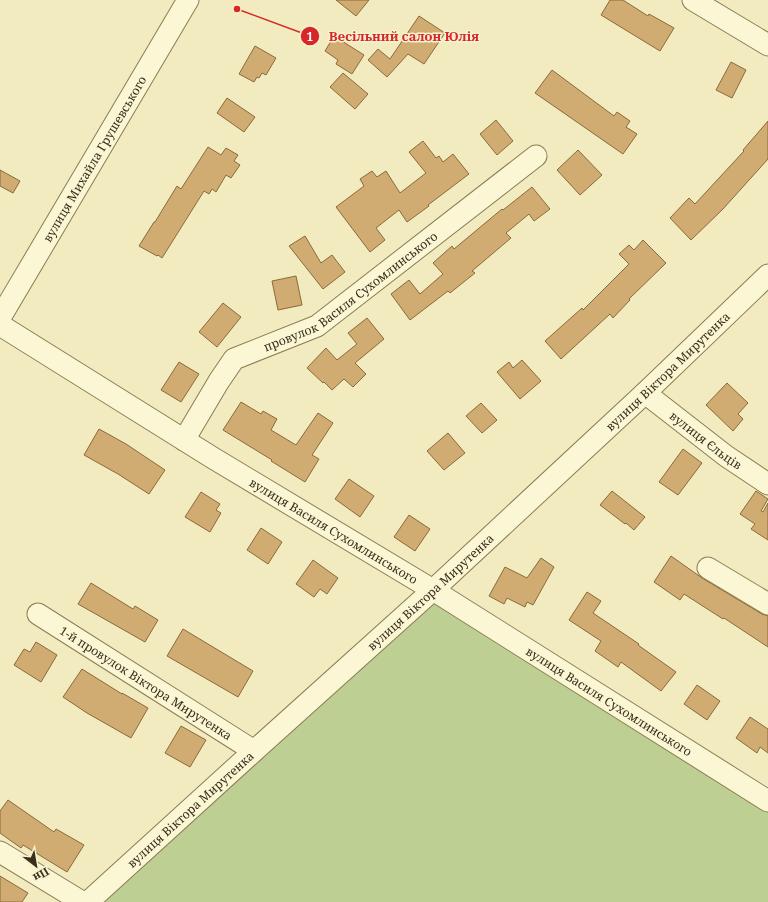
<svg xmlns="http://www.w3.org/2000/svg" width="768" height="902" font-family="'Noto Serif',serif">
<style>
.green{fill:#bdcf92}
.building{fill:#d1ac72;stroke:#8b6a3a}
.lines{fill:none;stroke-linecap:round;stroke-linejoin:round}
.minor-casing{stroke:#8b7c56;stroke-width:23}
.minor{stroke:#fbf6d3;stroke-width:21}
.labels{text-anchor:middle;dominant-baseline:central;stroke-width:3;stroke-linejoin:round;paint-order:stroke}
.street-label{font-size:12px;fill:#392f1c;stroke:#f8f3cf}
.leader{fill:none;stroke:#d62828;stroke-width:1.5}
.callout-dot{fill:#d62828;stroke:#f8f3cf;stroke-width:1.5}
.mark-label{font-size:12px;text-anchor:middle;font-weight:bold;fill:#fff}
.callout-label{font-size:13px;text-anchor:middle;font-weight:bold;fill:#d62828;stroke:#f8f3cf;stroke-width:3;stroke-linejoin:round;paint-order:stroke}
</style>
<rect width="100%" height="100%" fill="#f1ebbf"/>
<path class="green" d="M428,592l340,217v93h-673z"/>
<path class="building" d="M336,0h33l-13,16z
M610,0h13l25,16 1,-2 25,14 -14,23 -59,-36z
M419,16l26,17 -21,31 -16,-10 -21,23 -19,-17 10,-11 12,10z
M334,36l30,19 -12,19 -16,-10 2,-4 -13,-9z
M255,46l21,12 -10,17 -4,-2 -3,5 -2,-1 -3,5 -15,-8z
M731,62l15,8 -14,28 -16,-8z
M552,70l62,46 3,-4 13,9 -4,6 11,7 -14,20 -88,-61z
M343,73l25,21 -13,15 -25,-22z
M227,98l28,19 -11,15 -27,-19z
M496,120l17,21 -16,14 -17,-21z
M768,121v38l-45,50 -32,31 -21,-22 19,-20 6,6 49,-53 -1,-1z
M423,141l13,17 3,-2 4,6 10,-8 16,20 -41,31 1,1 -22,16 -8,-12 -23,18 9,12 -15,12 -34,-45 28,-21 -4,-7 12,-8 5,6 9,-6 14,22 26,-20 -17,-21z
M208,147l13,8 5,-7 12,7 -4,6 6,4 -9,13 -5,-3 -10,17 -4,-3 -3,5 -5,-3 -42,67 -4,-3 -1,1 -18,-10 15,-24h1l22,-36 4,3z
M578,150l24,25 -22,20 -23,-25z
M0,170l20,11 -7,12 -13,-7z
M532,187l18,22 -16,12 -5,-7 -23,19 5,5 -39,33 3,2 -25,20 -2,-2 -38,29 -19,-26 18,-14 11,14 23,-20 -10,-11 19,-17 2,3 48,-40 1,1z
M305,236l16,27 11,-8 13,17 -22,17 -34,-43z
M643,240l23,23 -37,36 1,1 -17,18 -3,-4 -49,45 -16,-18 37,-33 1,2 46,-46 -10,-10 10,-9 5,5z
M296,276l6,29 -24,5 -6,-29z
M223,303l18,14 -24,30 -18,-15z
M367,318l17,21 -29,24 11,11 -13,13 -9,-8 -12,11 -8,-8 -1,1 -16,-15 19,-20 11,12 20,-16 -9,-11z
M522,360l19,21 -21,18 -23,-27 12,-10 4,6z
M179,362l20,12 -18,28 -20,-12z
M727,383l21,20 -10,11 5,5 -10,12 -27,-26z
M241,402l20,12 2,-3 14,8 -6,11 25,15 22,-32 15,10 -21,32 7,4 -14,23 -34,-21 1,-1 -49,-30z
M481,403l16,17 -15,13 -16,-17z
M99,429l27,15 39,26 -16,24 -31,-20 -34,-19z
M448,433l17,20 -21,17 -17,-19z
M683,449l19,14 -24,32 -19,-13z
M349,479l25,17 -14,21 -25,-18z
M612,491l33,26 -11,13 -8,-7 -1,1 -25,-19z
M756,491l12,8 -7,12 2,1 5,-9v37l-17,-11 4,-5 -15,-10z
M201,492l19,12 -4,6 5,3 -11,19 -25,-15z
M409,515l21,14 -15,22 -21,-14z
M261,528l21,14 -14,22 -21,-14z
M671,556l31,22 60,36 6,2v31l-44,-29 -1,1 -39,-25 -4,6 -26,-18z
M541,558l13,9 -21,38 -6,-3 -2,5 -18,-9 -3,6 -15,-8 16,-29 22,11z
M313,560l25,18 -11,16 -7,-5 -6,8 -18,-13z
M91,583l42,26 2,-3 23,14 -13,22 -67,-38z
M587,592l14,9 -8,12 46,31 -1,1 38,27 -15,19 -40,-29 -3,5 -23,-16 6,-10 -32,-21z
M183,629l70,42 -15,26 -71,-41z
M36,642l21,13 -16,27 -27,-17 10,-16 6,3z
M82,669l40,25v-1l26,15 -17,30 -44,-25 -24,-16z
M697,685l23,16 -13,19 -23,-16z
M750,717l18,12v24l-8,-6 -3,6 -21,-15z
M181,726l25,14 -16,27 -25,-14z
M8,800l46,32 2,-3 28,16 -17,27 -44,-27 -2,3 -21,-15v-22z
M0,876l28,17 -6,9h-22z"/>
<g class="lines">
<g class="minor-casing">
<g id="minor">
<path d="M693,0l75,45"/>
<path id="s1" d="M0,318l188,-318"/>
<path id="s2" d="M0,325l213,133 220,132 335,211"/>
<path id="s3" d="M645,393l81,63 42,28"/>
<path id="s4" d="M184,440l35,-59 15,-22 83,-33 219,-170"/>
<path d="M708,568l60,36"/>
<path id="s5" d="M38,614l216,137"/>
<path d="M0,852l82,50"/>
<path id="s6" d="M88,902l166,-151 179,-161 212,-197 123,-118"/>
</g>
</g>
<use href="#minor" class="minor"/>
</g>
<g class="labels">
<g class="street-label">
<text stroke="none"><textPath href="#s1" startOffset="185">вулиця Михайла Грушевського</textPath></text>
<text stroke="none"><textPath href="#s4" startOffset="231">провулок Василя Сухомлинського</textPath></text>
<text stroke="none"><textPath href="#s6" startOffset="786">вулиця Віктора Мирутенка</textPath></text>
<text stroke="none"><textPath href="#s3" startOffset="77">вулиця Єльців</textPath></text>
<text stroke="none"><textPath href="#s2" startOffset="392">вулиця Василя Сухомлинського</textPath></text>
<text stroke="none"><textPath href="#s6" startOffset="462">вулиця Віктора Мирутенка</textPath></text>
<text stroke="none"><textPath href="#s5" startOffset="128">1-й провулок Віктора Мирутенка</textPath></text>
<text stroke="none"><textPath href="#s2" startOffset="716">вулиця Василя Сухомлинського</textPath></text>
<text stroke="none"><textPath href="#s6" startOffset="138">вулиця Віктора Мирутенка</textPath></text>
</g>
</g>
<path class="leader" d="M237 9L310 36"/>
<g class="callout-dot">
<circle cx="237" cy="9" r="4"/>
<circle cx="310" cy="36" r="10"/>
</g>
<g class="mark-label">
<text x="310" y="41">1</text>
</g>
<g class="callout-label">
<text x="404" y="41">Весільний салон Юлія</text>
</g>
<g transform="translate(36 866) rotate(149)" stroke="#f8f3cf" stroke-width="3" paint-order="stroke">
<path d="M0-3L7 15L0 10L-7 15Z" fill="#392f1c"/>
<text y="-6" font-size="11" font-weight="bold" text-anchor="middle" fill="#392f1c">Пн</text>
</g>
</svg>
